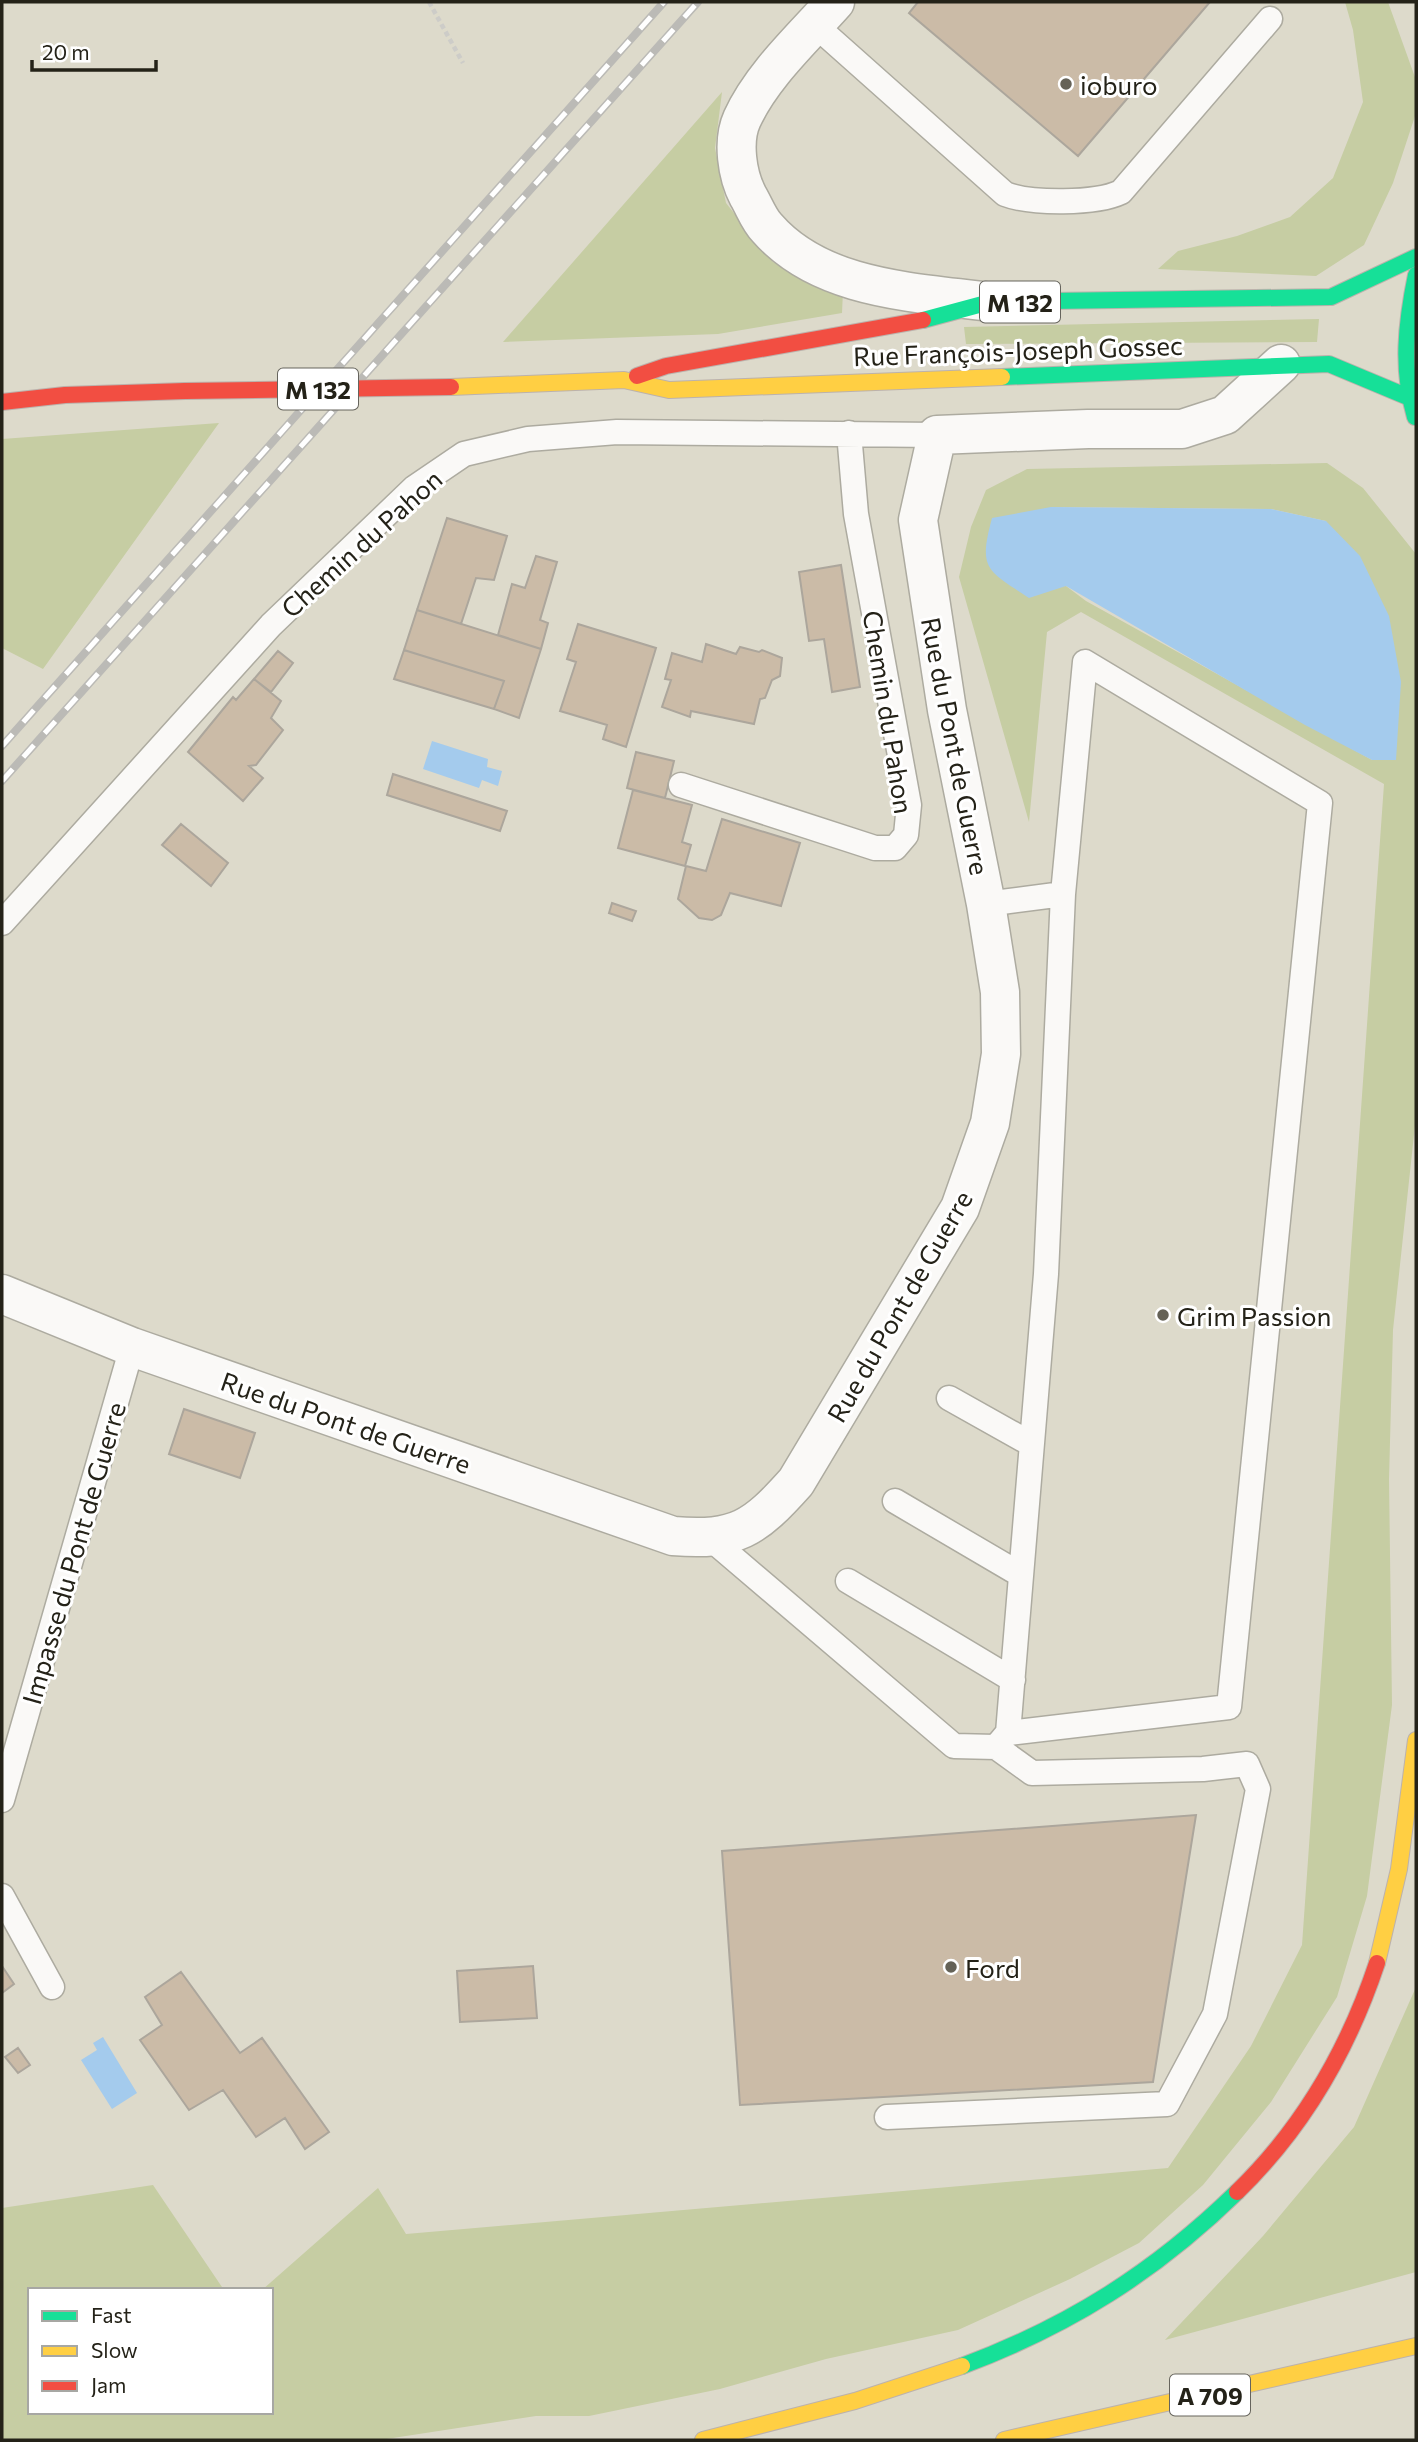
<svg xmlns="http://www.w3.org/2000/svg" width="1418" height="2442" font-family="Commissioner,sans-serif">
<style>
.green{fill:#c6cda3;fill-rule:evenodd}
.water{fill:#a4cbed}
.building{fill:#cbbba7;stroke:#aca69c;stroke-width:2}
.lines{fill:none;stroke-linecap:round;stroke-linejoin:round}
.lane-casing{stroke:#adaba0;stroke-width:27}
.street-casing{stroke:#adaba0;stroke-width:41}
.fast-casing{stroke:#bcb2ac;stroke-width:18}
.slow-casing{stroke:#bcb2ac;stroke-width:18}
.jam-casing{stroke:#bcb2ac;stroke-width:18}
.path{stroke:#cdccc8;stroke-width:4.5;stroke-dasharray:5 3.5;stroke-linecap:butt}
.lane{stroke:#faf9f7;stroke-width:24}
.street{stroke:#faf9f7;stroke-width:38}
.fast{stroke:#16e098;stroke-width:16}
.slow{stroke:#ffcf43;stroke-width:16}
.jam{stroke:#f24e42;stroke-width:16}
.rail-casing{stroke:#bbbab6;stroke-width:8}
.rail{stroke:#fff;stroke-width:5;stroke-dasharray:16;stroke-linecap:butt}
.jam-bridge-casing{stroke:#bcb2ac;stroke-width:18;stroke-linecap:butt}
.jam-bridge{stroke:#f24e42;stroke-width:16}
.poi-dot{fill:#656257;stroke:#fff;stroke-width:2.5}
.labels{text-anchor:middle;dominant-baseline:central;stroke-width:6;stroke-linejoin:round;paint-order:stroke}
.shield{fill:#fff;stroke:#66645d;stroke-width:2}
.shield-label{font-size:24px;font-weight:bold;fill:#242218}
.poi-label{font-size:26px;fill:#242218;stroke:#fff;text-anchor:start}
.street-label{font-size:26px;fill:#242218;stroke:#fff}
</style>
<rect width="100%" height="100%" fill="#dddacb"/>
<path class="green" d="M1345,2h43l28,78v33l-23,70 -29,62 -48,31 -158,-7 20,-18 59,-15 53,-19 43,-39 30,-76 -10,-72z
M722,92l-7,56 11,55 47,59 70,29 -1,22 -124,21 -215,8z
M1319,319l-2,23 -351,2 -2,-17z
M219,423l-176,246 -41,-21v-209z
M1327,463l36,25 53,66v562l-23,214 -4,149 3,226 -25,191 -30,101 -66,105 -68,83 -64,58 -69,36 -112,51 -132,29 -106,30 -131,27h-53l-156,24h-378v-232l151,-23 71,105h-194v122h241v-122h-9l116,-102 28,46 762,-66 83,-122 51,-101 82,-1161 -303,-172 -34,20 -18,190 -70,-245 12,-50 15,-37 41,-21zM1051,507l220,2 55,12 46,239 -286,-159 -20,-15z
M1416,1987v285l-251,68 98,-104 91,-109z"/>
<path class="water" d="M1051,507l220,2 55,12 34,35 29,60 12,66 -5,78h-24l-67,-35 -239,-139 -37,12c-42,-28 -51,-28 -37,-80z
M432,741l56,18 -1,8 15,4 -4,15 -16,-6 -3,8 -56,-19z
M103,2037l34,56 -25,16 -31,-49 16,-10 -4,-7z"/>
<path class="building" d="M918,2h292l-132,154 -169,-143z
M447,518l60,18 -13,44 -18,-2 -15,46 -44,-14z
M536,556l21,6 -17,58 8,3 -7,26 -43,-14 14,-51 13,4z
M841,565l19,122 -28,5 -8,-53 -15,2 -10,-69z
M417,610l124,39 -22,69 -25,-9 10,-28 -100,-31z
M578,624l78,24 -30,99 -23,-8 4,-14 -47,-14 16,-49 -9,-3z
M706,644l30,10 4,-7 19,5 3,-2 20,8 -2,18 -8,4 -7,18 -5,1 -6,25 -63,-13 -1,6 -28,-10 9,-27 -6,-1 7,-26 30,9z
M404,650l100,31 -10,28 -100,-30z
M278,651l15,12 -22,29 -17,-13z
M254,679l27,22 -10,17 12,12 -27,35 -7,1 14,12 -20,23 -55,-49 45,-55 3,3z
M636,752l38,9 -9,37 -38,-10z
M393,774l114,37 -7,20 -113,-36z
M633,790l59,15 -10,37 9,3 -6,21 -67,-18z
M722,819l78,24 -19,63 -51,-13 -9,22 -9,5 -13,-2 -21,-19 8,-33 20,5z
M181,824l47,39 -17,23 -49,-41z
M612,903l24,8 -4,10 -23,-8z
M184,1409l71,24 -15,45 -71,-24z
M1196,1815l-43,267 -413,23 -18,-254z
M2,1966l12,18 -12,9z
M533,1966l4,52 -77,4 -3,-51z
M181,1972l59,81 22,-15 67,94 -24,17 -20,-31 -29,19 -33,-47 -34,20 -49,-70 22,-15 -17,-28z
M18,2048l12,17 -12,8 -13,-16z"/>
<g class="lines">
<g class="lane-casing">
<path id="lane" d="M815,25l190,169c26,10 91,10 116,-2l149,-173
M681,785l194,63h20l11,-13 3,-30 -53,-291 -7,-81
M986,904l77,-10 22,-232 235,141 -91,904 -221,26 38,-459 17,-380
M2,923l269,-298 143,-137 50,-34 64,-15 89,-7 320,3
M949,1398l82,46
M895,1501l126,74
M711,1539l243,207 42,1 10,-12
M848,1581l165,99
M2,1800l130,-453
M2,1896l50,91
M887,2117l280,-13 48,-90 43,-225 -11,-25 -44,5 -171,4 -36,-26"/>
</g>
<g class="street-casing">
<path id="street" d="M835,2c-31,35 -73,73 -93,117 -10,22 -5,56 6,77 6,10 11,24 19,32 54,62 148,64 223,74
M2,1294l130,53 541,189c64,5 81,-7 123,-54l164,-274 30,-85 11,-69 -1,-62 -14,-88 -39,-194 -29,-190 19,-85 151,-6h94l43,-14 56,-51"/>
</g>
<g class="fast-casing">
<path id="fast" d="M923,320l67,-18 341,-5 85,-40
M1002,377l327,-13 79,33
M1415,417c-14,-48 -9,-94 1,-142
M962,2366c107,-40 193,-94 275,-174"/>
</g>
<g class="slow-casing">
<path id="slow" d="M451,387l173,-7 45,10 333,-13
M1377,1963l22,-94 17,-129
M703,2440l152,-39 107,-35
M1004,2440l412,-94"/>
</g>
<g class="jam-casing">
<path id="jam" d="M637,376l29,-10 257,-46
M2,402l63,-7 120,-4
M1237,2192c66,-64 111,-142 140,-229"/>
</g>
<path class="path" d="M429,2l34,61"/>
<use href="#lane" class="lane"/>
<use href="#street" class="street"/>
<use href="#fast" class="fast"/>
<use href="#slow" class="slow"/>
<use href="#jam" class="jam"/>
<g class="rail-casing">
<path id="rail" d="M2,746l662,-744
M2,781l696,-779"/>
</g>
<use href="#rail" class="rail"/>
<g class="jam-bridge-casing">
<path id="jam-bridge" d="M185,391l266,-4"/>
</g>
<use href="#jam-bridge" class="jam-bridge"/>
</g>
<g class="poi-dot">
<circle cx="1066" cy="84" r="7"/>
<circle cx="1163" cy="1315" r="7"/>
<circle cx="951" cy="1967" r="7"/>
</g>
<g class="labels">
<g class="shield">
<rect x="980" y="281.5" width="80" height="41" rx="5"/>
<rect x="278" y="368.5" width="80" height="41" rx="5"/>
<rect x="1170" y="2374.5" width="80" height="41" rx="5"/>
</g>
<g class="shield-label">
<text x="1020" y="302">M 132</text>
<text x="318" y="389">M 132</text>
<text x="1210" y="2395">A 709</text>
</g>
<g class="poi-label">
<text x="1080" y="84">ioburo</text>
<text x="1177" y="1315">Grim Passion</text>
<text x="965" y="1967">Ford</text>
</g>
<g class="street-label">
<text transform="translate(1018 350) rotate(-2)">Rue François-Joseph Gossec</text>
<text transform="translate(361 543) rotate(-42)">Chemin du Pahon</text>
<text transform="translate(889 712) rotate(81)">Chemin du Pahon</text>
<text transform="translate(956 746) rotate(79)">Rue du Pont de Guerre</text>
<text transform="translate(899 1306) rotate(-60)">Rue du Pont de Guerre</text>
<text transform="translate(346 1422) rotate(19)">Rue du Pont de Guerre</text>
<text transform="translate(73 1553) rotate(-74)">Impasse du Pont de Guerre</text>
</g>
</g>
<rect width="1418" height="2442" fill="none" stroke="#242218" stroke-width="7"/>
<rect x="28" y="2288" width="245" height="126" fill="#ffffff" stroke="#a7a7a3" stroke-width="2"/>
<rect x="42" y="2311" width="35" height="10" fill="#16e098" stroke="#a7a7a3" stroke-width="2"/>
<text x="91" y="2323" font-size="21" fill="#242218">Fast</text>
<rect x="42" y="2346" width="35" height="10" fill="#ffcf43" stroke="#a7a7a3" stroke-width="2"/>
<text x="91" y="2358" font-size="21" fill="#242218">Slow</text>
<rect x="42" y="2381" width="35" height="10" fill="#f24e42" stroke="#a7a7a3" stroke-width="2"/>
<text x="91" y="2393" font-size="21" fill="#242218">Jam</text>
<path d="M32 60v10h124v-10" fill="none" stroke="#242218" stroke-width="3.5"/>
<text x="42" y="60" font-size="21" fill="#242218" stroke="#ffffff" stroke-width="5" paint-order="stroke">20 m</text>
</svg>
